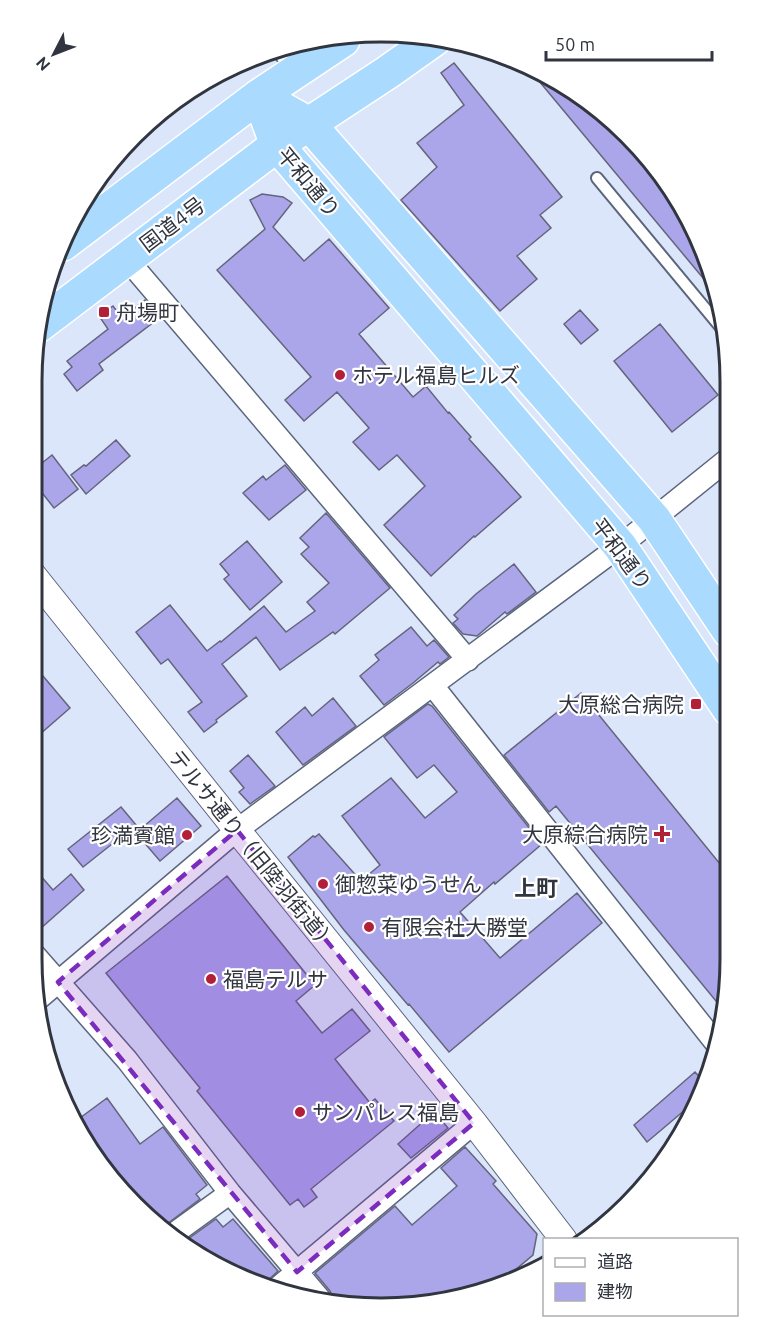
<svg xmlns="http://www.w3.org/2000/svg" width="762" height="1340" font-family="Ubuntu,'Noto Sans JP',sans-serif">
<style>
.building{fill:#aba6ea;stroke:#65647c;stroke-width:1.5}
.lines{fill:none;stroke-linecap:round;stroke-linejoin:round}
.service-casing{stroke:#5b667d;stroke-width:14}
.minor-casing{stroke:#5b667d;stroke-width:24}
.tertiary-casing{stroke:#5b667d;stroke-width:28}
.trunk-casing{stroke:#fff;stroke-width:36}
.service{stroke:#fff;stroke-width:10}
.minor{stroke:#fff;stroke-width:21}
.tertiary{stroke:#fff;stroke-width:26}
.trunk{stroke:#aadafe;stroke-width:33}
.marked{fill:#7b2cbf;fill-opacity:0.2;stroke:#7b2cbf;stroke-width:4.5;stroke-dasharray:12 8;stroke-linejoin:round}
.poi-dot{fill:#b21f39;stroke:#fff;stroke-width:2}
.labels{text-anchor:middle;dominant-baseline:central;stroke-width:4.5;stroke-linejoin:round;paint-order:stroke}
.street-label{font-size:21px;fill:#30353f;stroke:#fff}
.poi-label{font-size:21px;fill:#30353f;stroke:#fff;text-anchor:start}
.neighbourhood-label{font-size:22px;font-weight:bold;fill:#30353f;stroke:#fff}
.rim{fill:none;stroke:#30353f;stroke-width:3}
</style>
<rect width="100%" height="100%" fill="#dce6fb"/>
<path class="building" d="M454,63l108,134 -22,18 11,13 -34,28 20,23 -37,32 -99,-111 36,-33 -20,-24 47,-38 -23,-32z
M529,69l27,9 72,56 44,53 40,81 6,28z
M262,194l21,3 9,6 -19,24 31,34 25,-22 60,69 -30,26 54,63 13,-11 22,27 1,-1 22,25 -2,2 52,58 -46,40 -1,-1 -43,40 -47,-51 41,-39 -28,-31 -18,15 -26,-28 16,-14 -32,-36 -33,29 -19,-21 26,-23 -94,-107 48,-41 -15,-29z
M145,300l14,18 -60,46 4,6 -26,21 -13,-17 8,-7 -5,-6 41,-32 -9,-13 14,-10 9,12z
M580,310l18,20 -17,14 -17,-20z
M660,324l58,71 -46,37 -58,-71z
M116,440l14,16 -44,38 -15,-19 13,-10 2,1z
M52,455l26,34 -24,19 -22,-28v-9z
M285,465l21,25 -37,30 -26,-27 20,-17 3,4z
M326,513l64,75 -55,46 -2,-2 -53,38 -24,-33 -34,27 25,32 -31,24 1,2 -13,10 -16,-20 14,-10 -34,-43 -7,5 -25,-32 34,-27 37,46 13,-10 1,1 43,-36 22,26 29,-21 -8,-9 22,-19 -28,-29 8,-7 -9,-9z
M247,541l35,41 -32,28 -26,-31 5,-4 -9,-11z
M514,564l22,28 -29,22 -2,-2 -28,24 -14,-2 -10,-11 5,-4 -4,-4 22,-21z
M411,627l16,19 7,-6 15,17 -9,7 -2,-2 -25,21 -29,22 -24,-29 19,-16 -4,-5z
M32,663l38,45 -38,33z
M581,693l148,182 1,107 -5,30 -169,-206 -7,6 -45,-57z
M333,698l23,28 -53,39 -27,-33 29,-25 7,9z
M428,704l4,2 110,138 -47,40 -1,-2 -34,30 40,46 77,-65 25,30 -153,129 -40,-48 -1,1 -64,-75 -56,-73 25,-21 2,1 4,-3 42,47 19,-16 -38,-49 49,-38 34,40 32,-26 -23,-27 -17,13 -33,-41z
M248,755l27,31 -25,18 -11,-12 5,-4 -14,-17z
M177,798l24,28 -41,35 -24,-28z
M121,807l15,18 -53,42 -15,-18z
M32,866l21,24 18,-16 13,16 -52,46z
M227,876l88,109 -19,16 26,32 30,-24 18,22 -35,28 35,44 5,-4 19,22 -83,68 6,8 -13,10 -6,-8 -8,6 -93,-114 3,-3 -94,-115z
M695,1072l10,11 -6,15 -52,44 -13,-17z
M107,1098l33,46 23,-17 44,58 -11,9 4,5 -37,28 -59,-56 3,-3 -20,-27 -11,-20z
M434,1112l14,16 -37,30 -13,-14z
M465,1147l31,34 -3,3 44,50 -4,21 -37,31 -92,22 -72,-7v-5l-2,-5 -15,-18 80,-67 17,19 45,-39 -16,-18z
M216,1219l7,8 10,-8 45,52 -14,13 -77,-35 -6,-5z"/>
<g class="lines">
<g class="service-casing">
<path id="service" d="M597,178l131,158"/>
</g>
<g class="minor-casing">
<path id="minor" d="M281,48l17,21
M126,258l342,402
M433,686l286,361
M32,952l95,108 103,133 90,106
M38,999l199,-169 383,-284 108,-87
M172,1235l58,-42
M275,1290l199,-167"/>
</g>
<g class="tertiary-casing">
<path id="tertiary" d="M32,574l205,256 237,293 90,117"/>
</g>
<g class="trunk-casing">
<path id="trunk" d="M259,96l18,49 343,401 109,163
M259,96l50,28 345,395 75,112
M63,244l196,-148 84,-56
M38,326l239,-181 111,-73 48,-34"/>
</g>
<use href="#service" class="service"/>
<use href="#minor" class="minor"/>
<use href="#tertiary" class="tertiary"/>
<use href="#trunk" class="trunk"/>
</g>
<path class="marked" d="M237,830l237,293 -177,149 -239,-290z"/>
<g class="poi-dot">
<rect x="98" y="306" width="12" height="12" rx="3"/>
<circle cx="340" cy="375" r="6"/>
<rect x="690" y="698" width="12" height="12" rx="3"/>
<path d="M659 825h6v6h6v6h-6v6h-6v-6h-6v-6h6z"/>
<circle cx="187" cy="835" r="6"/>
<circle cx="323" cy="884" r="6"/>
<circle cx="369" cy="927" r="6"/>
<circle cx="211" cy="979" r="6"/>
<circle cx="300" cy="1112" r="6"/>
</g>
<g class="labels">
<g class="street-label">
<text transform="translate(309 182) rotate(50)">平和通り</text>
<text transform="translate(172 224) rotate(-37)">国道4号</text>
<text transform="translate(622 554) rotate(53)">平和通り</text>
<text transform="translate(253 850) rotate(51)">テルサ通り（旧陸羽街道）</text>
</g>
<g class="poi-label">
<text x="116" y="312">舟場町</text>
<text x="352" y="375">ホテル福島ヒルズ</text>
<text x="684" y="704" text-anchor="end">大原総合病院</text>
<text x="648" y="834" text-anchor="end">大原綜合病院</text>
<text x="175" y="835" text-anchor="end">珍満賓館</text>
<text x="335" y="884">御惣菜ゆうせん</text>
<text x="381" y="927">有限会社大勝堂</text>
<text x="223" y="979">福島テルサ</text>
<text x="312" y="1112">サンパレス福島</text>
</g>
<g class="neighbourhood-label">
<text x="536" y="887">上町</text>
</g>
</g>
<path d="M0 0H762V1340H0ZM381 42H381A339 339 0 0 1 720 381V959A339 339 0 0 1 381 1298H381A339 339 0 0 1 42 959V381A339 339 0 0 1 381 42Z" fill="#fff" fill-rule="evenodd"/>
<path class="rim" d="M381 42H381A339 339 0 0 1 720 381V959A339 339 0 0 1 381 1298H381A339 339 0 0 1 42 959V381A339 339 0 0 1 381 42Z"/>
<rect x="543" y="1238" width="195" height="78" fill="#ffffff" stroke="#acaeb2" stroke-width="1.5"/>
<rect x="555" y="1258" width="30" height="9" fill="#ffffff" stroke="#acaeb2" stroke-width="1.5"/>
<text x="597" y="1268" font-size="18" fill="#30353f">道路</text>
<rect x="555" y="1283" width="30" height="18" fill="#aba6ea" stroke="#acaeb2" stroke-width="1.5"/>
<text x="597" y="1298" font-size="18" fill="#30353f">建物</text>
<g transform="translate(54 54) rotate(228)" stroke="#ffffff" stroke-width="4.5" paint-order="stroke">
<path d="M0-4.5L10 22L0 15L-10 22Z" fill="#30353f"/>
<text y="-9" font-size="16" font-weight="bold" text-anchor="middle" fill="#30353f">N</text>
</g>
<path d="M546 51v9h166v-9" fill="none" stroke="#30353f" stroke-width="3"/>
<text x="555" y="51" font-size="18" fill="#30353f" stroke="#ffffff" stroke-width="4.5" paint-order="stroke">50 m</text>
</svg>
